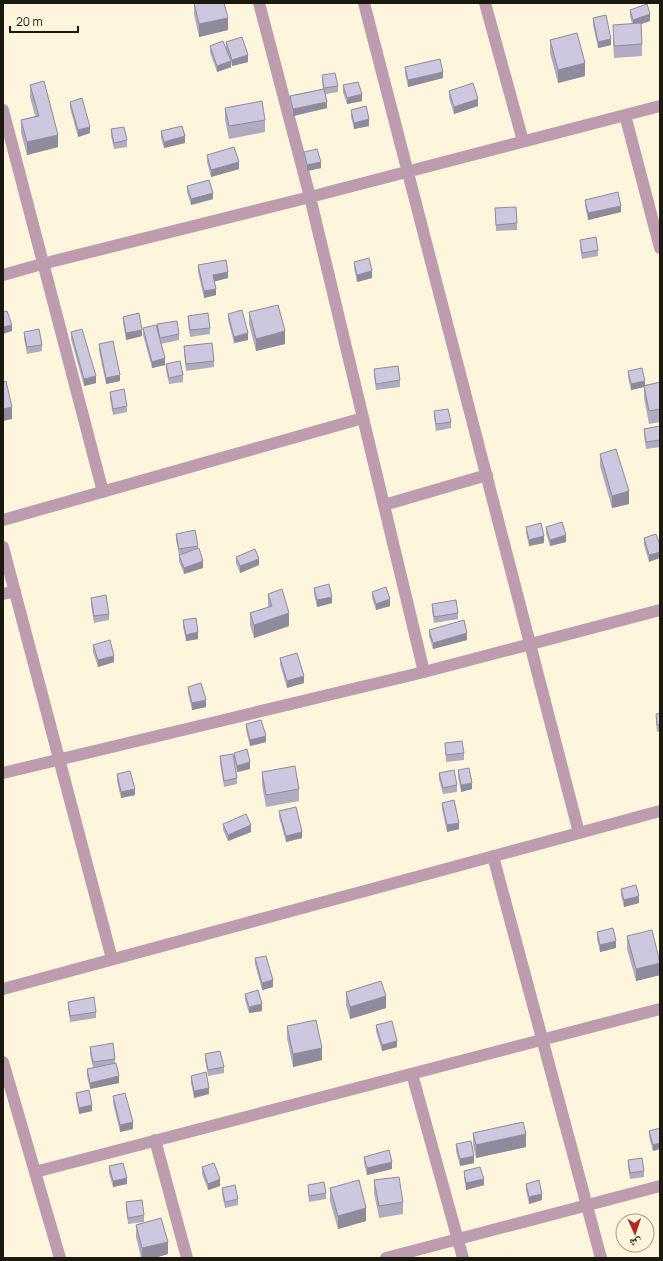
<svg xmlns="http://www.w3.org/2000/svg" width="663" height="1261" font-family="Manrope,'Noto Naskh Arabic',sans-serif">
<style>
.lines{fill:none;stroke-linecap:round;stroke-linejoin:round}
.minor{stroke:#bd9caf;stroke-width:12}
.wall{fill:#b0abc0}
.shaded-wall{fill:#908b9c}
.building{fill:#cdc7df;stroke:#908b9c}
</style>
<rect width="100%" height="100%" fill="#fdf5dc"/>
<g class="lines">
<path class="minor" d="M259,3l51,194 114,475
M364,3l215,830
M485,3l38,138
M3,110l100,382
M625,115l35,133
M3,275l39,-11 268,-67 350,-91
M384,505l103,-30
M3,520l360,-102
M3,547l109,412
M3,594l12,-3
M3,773l421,-101 236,-62
M493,856l108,402
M3,989l657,-178
M3,1062l57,196
M412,1074l51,184
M155,1140l32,118
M35,1172l625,-163
M386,1258l274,-72"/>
</g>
<path class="wall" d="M194,3h30l4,27 -29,7 -5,-23z
M630,10l20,11 -9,3 1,20v12l-28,2 -1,-20v-13l19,-1 -2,-8z
M593,18l18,27 -13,3 -5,-23z
M550,40l35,36 -27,7 -8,-30z
M226,42l22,20 -16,4 -1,-4v5l-14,5 -7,-20v-6l16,2z
M405,67l38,11 -35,9 -3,-13z
M322,75l16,11v6l-12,2 1,14 -34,8 -3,-13v-7l33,-7 -1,-7z
M30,85l28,62 -31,8 -6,-22v-13l14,-4 -5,-19z
M343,85l19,16 -15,3 -4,-12z
M449,91l29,15 -24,8 -5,-16z
M70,102l20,31 -12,4 -8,-29z
M225,108l40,12v12l-36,7 -4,-19z
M351,110l18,16 -15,3 -3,-12z
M111,129l16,11v7l-13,2 -3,-13z
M161,131l24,12 -21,5 -3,-10z
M304,152l17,16 -14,3 -3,-12z
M207,155l32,14 -28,8 -4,-15z
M187,186l26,13 -22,6 -4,-13z
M585,200l36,12 -33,8 -3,-14z
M495,208l22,15v7l-21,1z
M580,240l18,10v6l-16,3 -2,-12z
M354,262l18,16 -15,4 -3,-14z
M198,265l30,13 -14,3 2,14 -12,3 -6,-26z
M249,312l36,32 -29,7 -7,-27z
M228,314l20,26 -14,3 -6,-23z
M188,316l22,12v6l-20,3 -2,-15z
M123,317l19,19 -16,4 -3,-17z
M157,324l22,10v6l-18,4 4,21 -13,3 -9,-33v-7l14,2z
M24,332l18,13v6l-15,3 -3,-16z
M71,332l25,51 -12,3 -13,-47z
M99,344l21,37 -14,3 -7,-33z
M184,346l30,15v6l-28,4 -2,-18z
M166,364l17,11v7l-14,2 -3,-14z
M374,369l26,11v7l-24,3 -2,-15z
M628,371l17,14 15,-3v40l-11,2 -5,-26v-11l-13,3 -3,-13z
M110,392l17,14v6l-14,3 -3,-16z
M434,411l17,11v6l-15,3 -2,-14z
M660,426v21l-14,2 -2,-14v-6z
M600,454l29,50 -17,4 -12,-42z
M526,527l18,16 -15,3 -3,-13z
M546,527l20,15 -16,4 -4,-13z
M176,534l22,12v2l5,20 -19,6 -5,-13v-6l-3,-15z
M656,534l-7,28 -5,-17v-7z
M236,557l23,8 -19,8 -4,-10z
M314,588l18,15 -15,4 -3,-13z
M372,592l18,14 -14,4 -4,-12z
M268,594l21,32 -35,12 -4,-13v-12l18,-6z
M91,598l18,16v6l-15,3 -3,-18z
M432,604l26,9v6l-24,4 -2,-13z
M183,620l15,19 -12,2 -3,-14z
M429,630l38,10 -34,9 -4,-13z
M93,645l21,17 -16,5 -5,-15z
M280,658l24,25 -17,5 -7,-24z
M188,687l18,20 -14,3 -4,-17z
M660,713v18l-3,1 -1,-11v-7z
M246,724l20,18 -16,4 -4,-16z
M445,743l19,10v7l-18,2z
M234,753l16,16 -13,3 -3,-13z
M220,756l17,22v6l-13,3 -4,-24z
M458,770l14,19 -11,3 -3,-15z
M262,772l37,17v12l-33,6 -4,-22z
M439,773l18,12v7l-14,2 -4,-15z
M117,774l18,21 -14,3 -4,-17z
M442,803l17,26 -12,3 -5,-23z
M279,811l23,27 -16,4 -7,-25z
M223,824l28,8 -23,9 -5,-11z
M621,889l18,14 -15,4 -3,-12z
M597,932l19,16 -16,4 -3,-13z
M627,936l33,39 -24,6 -9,-32z
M255,958l18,29 -11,3 -7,-26z
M346,992l40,16 -36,11 -4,-14z
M245,994l17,17 -13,2 -4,-13z
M68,1002l28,10v6l-26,4 -2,-14z
M376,1025l21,22 -15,4 -6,-20z
M287,1026l35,34 -29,7 -6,-29z
M90,1047l25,12v4l4,20 -29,6 -3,-13v-7l6,-1 -3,-14z
M205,1054l19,13v6l-16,3 -3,-16z
M191,1076l18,18 -15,4 -3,-15z
M76,1093l16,18 -13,3 -3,-15z
M113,1096l20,33 -13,3 -7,-29z
M660,1128l-7,23 -4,-14v-6z
M473,1133l53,14 -50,11 -3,-13z
M456,1144l18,19 -14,3 -4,-15z
M364,1157l28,12 -25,6 -3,-12z
M628,1160l16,11v6l-14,2 -2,-12z
M109,1166l18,18 -14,3 -4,-14z
M202,1167l18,19 -12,4 -6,-16z
M464,1171l20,14 -18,5 -2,-12z
M374,1180l29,22v12l-24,4 -5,-25z
M526,1184l16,16 -13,4 -3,-14z
M308,1185l18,8v6l-17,3 -1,-10z
M222,1188l16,11v6l-13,3 -3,-14z
M330,1188l36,33 -28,8 -8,-28z
M126,1202l18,13v7l-16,2 -2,-16z
M136,1225l32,29 -14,4h-13l-5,-21z"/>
<path class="shaded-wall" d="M650,14v7l-17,6v-7z
M228,18v12l-29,7v-13z
M611,39v6l-13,3v-6z
M248,55v7l-16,4v-6z
M231,61v6l-14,5v-6z
M585,63v13l-27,7v-13z
M443,72v6l-35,9v-7z
M362,94v7l-15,3v-6z
M478,99v7l-24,8v-7z
M327,102v6l-34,8v-7z
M369,119v7l-15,3v-6z
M90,127v6l-12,4v-7z
M58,135v12l-31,8v-13z
M185,136v7l-21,5v-6z
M239,162v7l-28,8v-7z
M321,162v6l-14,3v-6z
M213,193v6l-22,6v-6z
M621,206v6l-33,8v-7z
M372,271v7l-15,4v-7z
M228,272v6l-15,4v-7z
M216,289v6l-12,3v-7z
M12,325v6l-9,3v-7z
M142,330v6l-16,4v-7z
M285,331v13l-29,7v-12z
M248,333v7l-14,3v-6z
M165,358v7l-13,3v-6z
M120,375v6l-14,3v-6z
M96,376v7l-12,3v-7z
M645,381v6l-1,-1v1l-13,3v-6z
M12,407v12l-9,2v-12z
M629,491v13l-17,4v-12z
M566,535v7l-16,4v-6z
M544,536v7l-15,3v-6z
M660,552v6l-11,4v-7z
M259,559v6l-19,8v-7z
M203,561v7l-19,6v-6z
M332,597v6l-15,4v-7z
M390,599v7l-14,4v-6z
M289,613v13l-35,12v-13z
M198,632v7l-12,2v-6z
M467,633v7l-34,9v-6z
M114,656v6l-16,5v-7z
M304,676v7l-17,5v-7z
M206,700v7l-14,3v-7z
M266,736v6l-16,4v-6z
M250,762v7l-13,3v-6z
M472,783v6l-11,3v-7z
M135,789v6l-14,3v-6z
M459,823v6l-12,3v-7z
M251,825v7l-23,9v-6z
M302,832v6l-16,4v-6z
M639,896v7l-15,4v-7z
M616,941v7l-16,4v-7z
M660,963v12l-24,6v-12z
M273,980v7l-11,3v-7z
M386,996v12l-36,11v-12z
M262,1004v7l-13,2v-6z
M397,1041v6l-15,4v-6z
M322,1048v12l-29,7v-13z
M119,1076v7l-29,6v-6z
M209,1088v6l-15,4v-7z
M92,1105v6l-13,3v-6z
M133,1122v7l-13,3v-7z
M526,1134v13l-50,11v-13z
M660,1143v6l-7,2v-6z
M474,1156v7l-14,3v-7z
M392,1162v7l-25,6v-7z
M127,1178v6l-14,3v-6z
M220,1179v7l-12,4v-6z
M484,1179v6l-18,5v-7z
M542,1194v6l-13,4v-7z
M366,1208v13l-28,8v-13z
M168,1242v12l-14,4h-12v-10z"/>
<path class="building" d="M194,3h30l4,15 -29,6z
M647,4l3,10 -17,6 -3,-10z
M606,15l5,24 -13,3 -5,-24z
M641,23l1,21 -28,2 -1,-21z
M577,33l8,30 -27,7 -8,-30z
M242,37l6,18 -16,5 -6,-18z
M223,41l8,20 -14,5 -7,-20z
M440,59l3,13 -35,8 -3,-13z
M335,73l3,13 -14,2 -2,-13z
M44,81l14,54 -31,7 -6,-22 18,-4 -9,-31z
M358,82l4,12 -15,4 -4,-13z
M473,83l5,16 -24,8 -5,-16z
M324,89l3,13 -34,7 -3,-13z
M82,98l8,29 -12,3 -8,-28z
M262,101l3,19 -36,6 -4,-18z
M366,106l3,13 -15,4 -3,-13z
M182,126l3,10 -21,6 -3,-11z
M124,127l3,13 -13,3 -3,-14z
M234,147l5,15 -28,8 -4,-15z
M317,149l4,13 -14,3 -3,-13z
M209,180l4,13 -22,6 -4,-13z
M618,192l3,14 -33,7 -3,-13z
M516,207l1,16 -21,2 -1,-17z
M596,237l2,13 -16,3 -2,-13z
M369,258l3,13 -15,4 -3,-13z
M226,260l2,12 -15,3 3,14 -12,2 -6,-26z
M278,305l7,26 -29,8 -7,-27z
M242,310l6,23 -14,4 -6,-23z
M7,311l5,14 -9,2v-15z
M139,313l3,17 -16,3 -3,-16z
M208,313l2,15 -20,2 -2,-14z
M177,321l2,13 -19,4 -3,-14z
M156,325l9,33 -13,4 -9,-34z
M39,329l3,16 -15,2 -3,-15z
M82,329l14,47 -12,3 -13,-47z
M113,341l7,34 -14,3 -7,-34z
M212,343l2,18 -28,3 -2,-18z
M180,361l3,14 -14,3 -3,-14z
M398,366l2,14 -24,4 -2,-15z
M642,368l3,13 -14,3 -3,-13z
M6,381l6,26 -9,2v-27z
M660,382v27l-11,2 -5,-25z
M124,389l3,17 -14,3 -3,-17z
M448,409l3,13 -15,2 -2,-13z
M660,426v14l-14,2 -2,-13z
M616,449l13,42 -17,5 -12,-42z
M562,522l4,13 -16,5 -4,-13z
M541,523l3,13 -15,4 -3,-13z
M195,530l3,16 -19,3 -3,-15z
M656,534l4,11v7l-11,3 -5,-17z
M199,548l4,13 -19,7 -5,-13z
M255,549l4,10 -19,7 -4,-9z
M329,584l3,13 -15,3 -3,-12z
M386,587l4,12 -14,5 -4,-12z
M282,589l7,24 -35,12 -4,-12 22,-7 -4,-12z
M106,595l3,19 -15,2 -3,-18z
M456,600l2,13 -24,4 -2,-13z
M196,618l2,14 -12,3 -3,-15z
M464,620l3,13 -34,10 -4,-13z
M110,640l4,16 -16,4 -5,-15z
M297,653l7,23 -17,5 -7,-23z
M201,683l5,17 -14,3 -4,-16z
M660,713v12h-3l-1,-11z
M261,720l5,16 -16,4 -4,-16z
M462,741l2,12 -18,2 -1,-12z
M247,749l3,13 -13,4 -3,-13z
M233,754l4,24 -13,3 -4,-25z
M295,766l4,23 -33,6 -4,-23z
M469,768l3,15 -11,2 -3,-15z
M454,770l3,15 -14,3 -4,-15z
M130,771l5,18 -14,3 -4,-18z
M454,800l5,23 -12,2 -5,-22z
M296,807l6,25 -16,4 -7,-25z
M246,814l5,11 -23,10 -5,-11z
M636,885l3,11 -15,4 -3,-11z
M613,928l3,13 -16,4 -3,-13z
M652,930l8,33 -24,6 -9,-33z
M266,956l7,24 -11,3 -7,-25z
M381,981l5,15 -36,11 -4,-15z
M258,990l4,14 -13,3 -4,-13z
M94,997l2,15 -26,4 -2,-14z
M316,1020l6,28 -29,6 -6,-28z
M392,1021l5,20 -15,4 -6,-20z
M113,1043l2,16 -22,3 -3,-15z
M220,1051l4,16 -16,3 -3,-16z
M116,1063l3,13 -29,7 -3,-14z
M206,1072l3,16 -15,3 -3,-15z
M89,1090l3,15 -13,3 -3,-15z
M125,1093l8,29 -13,3 -7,-29z
M523,1122l3,12 -50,11 -3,-12z
M660,1128v15l-7,2 -4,-14z
M471,1141l3,15 -14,3 -4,-15z
M389,1150l3,12 -25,6 -3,-11z
M642,1158l2,13 -14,2 -2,-13z
M123,1163l4,15 -14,3 -4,-15z
M214,1163l6,16 -12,5 -6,-17z
M480,1167l4,12 -18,4 -2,-12z
M399,1177l4,25 -24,4 -5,-26z
M359,1180l7,28 -28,8 -8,-28z
M539,1180l3,14 -13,3 -3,-13z
M324,1182l2,11 -17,3 -1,-11z
M235,1185l3,14 -13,3 -3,-14z
M142,1200l2,15 -16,3 -2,-16z
M161,1218l7,24 -26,6 -6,-23z"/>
<rect width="663" height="1261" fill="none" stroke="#1b180f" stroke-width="8"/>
<g transform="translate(635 1233) rotate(177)"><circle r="19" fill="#fdf5dc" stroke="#a39d8a"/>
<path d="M0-3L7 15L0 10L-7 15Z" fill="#b62626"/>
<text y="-6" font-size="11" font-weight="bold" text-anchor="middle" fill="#1b180f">ش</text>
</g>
<path d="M10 26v6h68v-6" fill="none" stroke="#1b180f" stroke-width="2"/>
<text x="16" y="26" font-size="12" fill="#1b180f" stroke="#fdf5dc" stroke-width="3" paint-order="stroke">20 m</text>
</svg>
